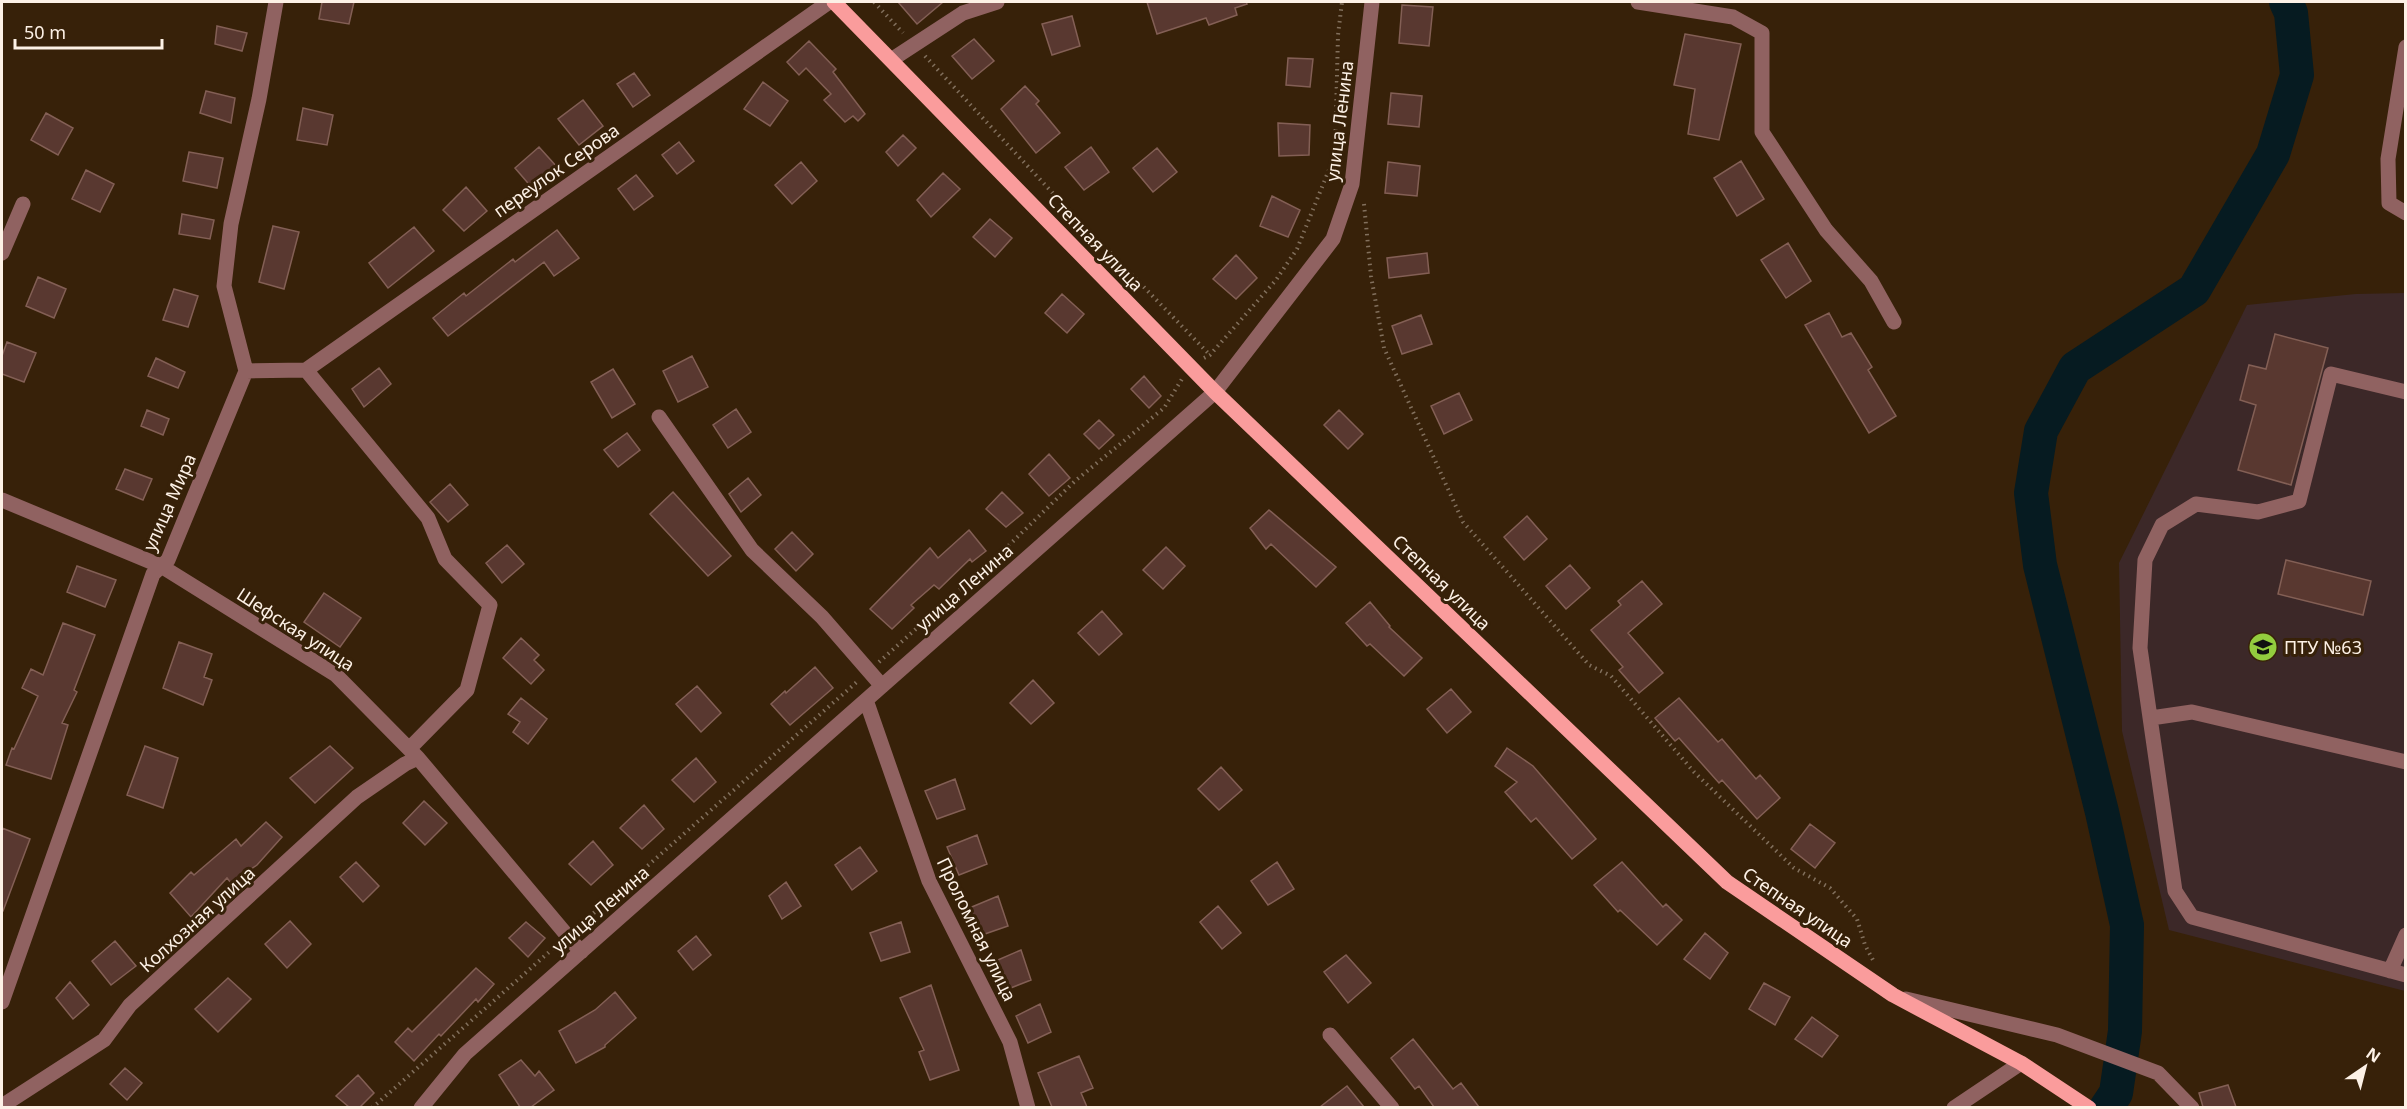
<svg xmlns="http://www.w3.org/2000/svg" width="2407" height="1109" font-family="'Noto Sans',sans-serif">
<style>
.education{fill:#3c2828}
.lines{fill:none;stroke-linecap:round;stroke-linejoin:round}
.river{stroke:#061b21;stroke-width:34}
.building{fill:#593830;stroke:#835f55;stroke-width:1.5}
.path{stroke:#82705d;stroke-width:4;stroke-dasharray:1.5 4.5;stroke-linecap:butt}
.minor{stroke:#906261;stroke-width:15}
.major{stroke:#fa9c9c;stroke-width:15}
.labels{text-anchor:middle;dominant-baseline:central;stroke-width:6;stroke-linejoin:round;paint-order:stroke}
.street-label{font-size:18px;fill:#fdf1e6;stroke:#372109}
.poi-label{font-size:18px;fill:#fdf1e6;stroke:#372109;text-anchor:start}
</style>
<rect width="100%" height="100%" fill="#372109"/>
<path class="education" d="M2405,293v698l-236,-61 -47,-199 -3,-168 128,-258 109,-11z"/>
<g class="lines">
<path class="river" d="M2106,1108l10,-15 9,-62 2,-106 -25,-113 -62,-247 -9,-72 10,-62 34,-63 119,-78 79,-136 24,-79 -6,-62 -5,-11"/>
</g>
<path class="building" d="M322,2h32l-5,22 -30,-5z
M898,2h45l-26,22z
M1147,2h99l1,2 -12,4 2,7 -28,10 -3,-7 -49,16z
M1402,5l31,2 -4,39 -30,-3z
M1072,16l8,30 -28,9 -10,-31z
M217,26l30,7 -5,18 -27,-7z
M1685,34l56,10 -22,96 -31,-6 7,-45 -21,-4z
M974,39l20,22 -22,18 -20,-23z
M809,41l27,28 -3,3 32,42 -7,7 -5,-5 -8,6 -21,-22 7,-6 -25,-26 -7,7 -12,-13z
M1288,58l25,1 -3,28 -24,-2z
M634,73l16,22 -17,12 -16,-23z
M763,82l25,19 -18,25 -26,-17z
M1025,86l14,15 -3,3 24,29 -24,20 -35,-44z
M206,91l29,7 -4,25 -31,-10z
M1391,93l31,3 -3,31 -31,-3z
M583,100l20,26 -24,19 -21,-26z
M303,108l30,7 -6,30 -30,-5z
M46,113l27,15 -15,27 -27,-15z
M1278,123l32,2 -1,30 -30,1z
M903,135l13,13 -18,18 -12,-14z
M679,142l15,19 -17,13 -15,-19z
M539,147l18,20 -24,22 -18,-21z
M1091,147l18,25 -25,18 -19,-23z
M1157,148l20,24 -24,20 -20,-24z
M189,152l34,6 -6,30 -34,-7z
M1741,161l23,38 -27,17 -23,-38z
M801,162l16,19 -25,23 -17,-19z
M1388,162l32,4 -3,30 -32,-3z
M86,170l28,14 -14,28 -28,-13z
M943,173l17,16 -29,28 -14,-17z
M636,175l17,21 -19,14 -16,-21z
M466,187l21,24 -23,20 -21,-21z
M1272,196l28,14 -12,27 -28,-11z
M182,214l32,6 -4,19 -31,-5z
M990,219l22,19 -17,19 -22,-20z
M273,226l26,6 -15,57 -25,-7z
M414,227l20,24 -46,37 -19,-25z
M557,230l22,28 -25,18 -10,-14 -96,74 -15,-18 31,-25 2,3 47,-37 2,3z
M1788,243l23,38 -25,17 -25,-38z
M1427,253l2,20 -40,5 -2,-20z
M1236,255l21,23 -21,21 -23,-20z
M38,277l28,12 -12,29 -28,-12z
M174,289l24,7 -10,31 -25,-7z
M1062,294l22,20 -17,19 -22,-20z
M1829,313l13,24 9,-4 21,34 -4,3 28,46 -27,17 -64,-108z
M1421,315l11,29 -30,10 -10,-28z
M2275,334l53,14 -37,137 -53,-15 18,-65 -16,-5 9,-35 17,4z
M7,342l29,11 -12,29 -22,-8v-18z
M692,356l16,31 -30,15 -15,-31z
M156,358l29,14 -7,16 -30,-12z
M379,368l12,16 -27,23 -12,-18z
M613,369l22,35 -23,14 -21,-36z
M1144,376l17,20 -12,12 -18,-19z
M1459,393l13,27 -28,14 -13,-28z
M736,409l15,23 -23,16 -15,-23z
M147,410l22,9 -6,16 -22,-9z
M1339,410l24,24 -15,15 -24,-24z
M1099,420l15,15 -15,14 -15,-15z
M627,433l13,17 -22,17 -14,-17z
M1049,454l21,24 -21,18 -20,-22z
M125,469l27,10 -9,21 -27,-11z
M748,478l13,17 -20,17 -12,-18z
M450,484l18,21 -20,17 -18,-20z
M673,492l58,64 -23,20 -58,-62z
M1002,492l21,21 -17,14 -20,-18z
M1269,510l67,57 -20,20 -45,-43 -5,5 -16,-21z
M1527,516l20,23 -23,21 -20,-23z
M969,530l17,21 -14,11 -2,-3 -31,30 -5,-4 -23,20 3,3 -22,21 -22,-20 60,-61 8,10z
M792,532l21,22 -17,17 -21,-22z
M507,545l17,19 -22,19 -16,-20z
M1166,547l19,19 -22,23 -20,-19z
M2286,560l85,21 -8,34 -85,-21z
M1570,565l20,23 -24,21 -20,-23z
M77,566l39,14 -11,27 -38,-15z
M1642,581l20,23 -34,29 35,40 -24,20 -20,-23 4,-3 -32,-37 30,-25 -3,-4z
M324,593l37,25 -21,29 -36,-25z
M1370,602l20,24 -1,1 33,31 -18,18 -34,-32 -3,2 -21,-23z
M1102,611l20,23 -23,21 -21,-22z
M63,623l32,12 -21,55 3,2 -15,31 6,2 -17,54 -45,-14 6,-17 2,1 24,-53 -16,-8 9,-19 12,6z
M521,638l18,17 -5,5 10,10 -13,14 -28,-26z
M179,642l33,12 -8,23 8,3 -9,25 -40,-17z
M815,667l18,21 -43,37 -19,-21 14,-13 1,2z
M1033,680l21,23 -23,21 -21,-21z
M697,686l24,27 -20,19 -25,-28z
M1451,689l20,23 -24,21 -20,-24z
M521,698l26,21 -19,25 -15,-12 7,-10 -12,-8z
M1679,698l39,44 4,-3 34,40 4,-4 20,23 -23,21 -35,-39 -3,3 -40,-45 -4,3 -20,-23z
M145,746l33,12 -15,50 -36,-13z
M330,746l23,22 -38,35 -25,-25z
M1507,748l26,18 63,73 -24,20 -36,-41 -5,4 -26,-30 12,-10 -22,-16z
M696,758l20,24 -22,20 -22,-22z
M1221,767l21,23 -23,20 -21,-21z
M955,779l10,30 -28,10 -12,-28z
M424,801l23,22 -22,22 -22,-22z
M644,805l20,24 -22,20 -22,-21z
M266,822l16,15 -25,28 -26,18 -4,-5 -36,39 -21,-24 21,-21 3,3 42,-36 5,7z
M1810,824l25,19 -20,25 -24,-19z
M2,828l28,11 -27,72h-1z
M977,835l10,29 -28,11 -12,-28z
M593,841l20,24 -22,20 -22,-21z
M860,847l17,24 -25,19 -17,-25z
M356,862l23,24 -16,16 -23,-25z
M1277,862l17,27 -26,16 -17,-24z
M1622,862l41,45 3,-3 16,16 -25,25 -37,-35 -2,2 -24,-27z
M786,882l15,24 -19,13 -13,-23z
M998,896l10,30 -29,10 -12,-27z
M1218,906l23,27 -19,16 -22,-27z
M290,921l21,23 -24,24 -22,-24z
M526,922l19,16 -17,19 -19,-19z
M901,922l9,30 -29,9 -11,-28z
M1705,933l23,20 -18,26 -26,-20z
M696,936l15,19 -18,15 -15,-19z
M115,941l21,25 -25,19 -19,-24z
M1021,950l10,30 -28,11 -12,-28z
M1346,955l25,28 -23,20 -24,-31z
M476,968l18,16 -16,18 -2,-3 -35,37 -2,-2 -25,27 -19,-19 13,-14 4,4z
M228,978l23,21 -33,33 -23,-23z
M70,982l19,23 -16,14 -17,-21z
M1764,983l26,14 -15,28 -26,-16z
M931,985l28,85 -29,10 -11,-28 5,-2 -24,-52z
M615,992l21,26 -31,27v2l-29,16 -17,-32 36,-21z
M1040,1004l11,28 -23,11 -12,-27z
M1812,1017l26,19 -16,21 -27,-18z
M1413,1039l40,50 8,-6 18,24h-45l-15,-21 -4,3 -24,-31z
M1079,1056l14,32 -12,5 6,14h-35l-14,-34z
M521,1060l14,16 4,-5 15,19 -23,17h-11l-21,-32z
M125,1068l17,15 -15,17 -17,-16z
M358,1075l16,18 -14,14h-11l-13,-11z
M2228,1085l8,22h-33l-4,-14z
M1347,1086l17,21h-44z"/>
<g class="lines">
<path class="path" d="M874,2l29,31
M925,56l137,147 148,152
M1364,204l7,72 13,72 79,174 126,143 22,11 83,96 100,96 36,20 27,31 8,26 8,15
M1204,358l6,-3 66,-75 21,-31 38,-94 3,-120 4,-33
M879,662l125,-112 71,-69 89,-73 18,-29
M580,925l278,-244
M372,1108l184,-162"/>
<path class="minor" d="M1638,2l95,15 29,16v99l64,98 45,51 23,41
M2406,47l-18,112 1,44 17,10
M891,60l72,-47 34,-11
M2,253l21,-49
M306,370l523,-368
M246,371l60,-1 122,148 17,41 45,46 -23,85 -58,59
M2406,392l-75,-18 -32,127 -41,11 -62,-8 -34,21 -17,35 -5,88 35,243 17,26 214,58
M659,417l93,133 70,67 60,69
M2,500l159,66 175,109 82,83 163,194
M866,700l63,181 81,161 18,66
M2151,718l41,-6 214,50
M2390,971l16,-36
M1906,999l151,36 101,38 34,35
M2,1002l151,-428 15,-14 78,-189 -22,-85 7,-62 28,-125 17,-97
M1330,1035l62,73
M2,1106l102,-66 26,-35 227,-208 48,-33 13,-6
M421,1108l44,-54 750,-662 118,-153 19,-55 20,-182
M1954,1108l67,-45"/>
<path class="major" d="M834,2l381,390 512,490 166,113 128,68 68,45"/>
</g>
<defs>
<g id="university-disc" transform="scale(1.5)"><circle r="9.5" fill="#93cd3e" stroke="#372109"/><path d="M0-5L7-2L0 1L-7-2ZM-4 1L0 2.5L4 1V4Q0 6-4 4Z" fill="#111"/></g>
</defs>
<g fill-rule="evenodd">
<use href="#university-disc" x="2263" y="647"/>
</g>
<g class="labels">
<g class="street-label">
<text transform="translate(1339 121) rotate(-83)">улица Ленина</text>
<text transform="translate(556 170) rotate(-35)">переулок Серова</text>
<text transform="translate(1096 242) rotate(46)">Степная улица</text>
<text transform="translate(169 502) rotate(-66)">улица Мира</text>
<text transform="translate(1442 582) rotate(44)">Степная улица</text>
<text transform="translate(964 587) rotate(-41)">улица Ленина</text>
<text transform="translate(296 629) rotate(33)">Шефская улица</text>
<text transform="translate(1798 907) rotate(34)">Степная улица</text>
<text transform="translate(600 909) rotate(-41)">улица Ленина</text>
<text transform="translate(197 919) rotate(-42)">Колхозная улица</text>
<text transform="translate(977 929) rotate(64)">Проломная улица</text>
</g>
<g class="poi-label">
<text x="2284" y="647">ПТУ №63</text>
</g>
</g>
<rect width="2407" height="1109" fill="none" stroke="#fdf1e6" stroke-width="6"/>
<g transform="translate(2365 1067) rotate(35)" stroke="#372109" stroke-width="4.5" paint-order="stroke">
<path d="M0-4.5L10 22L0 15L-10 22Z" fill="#fdf1e6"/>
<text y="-9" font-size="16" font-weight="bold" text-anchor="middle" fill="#fdf1e6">N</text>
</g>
<path d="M15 39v9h147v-9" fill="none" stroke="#fdf1e6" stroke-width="3"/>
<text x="24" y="39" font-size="18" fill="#fdf1e6" stroke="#372109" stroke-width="4.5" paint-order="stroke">50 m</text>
</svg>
